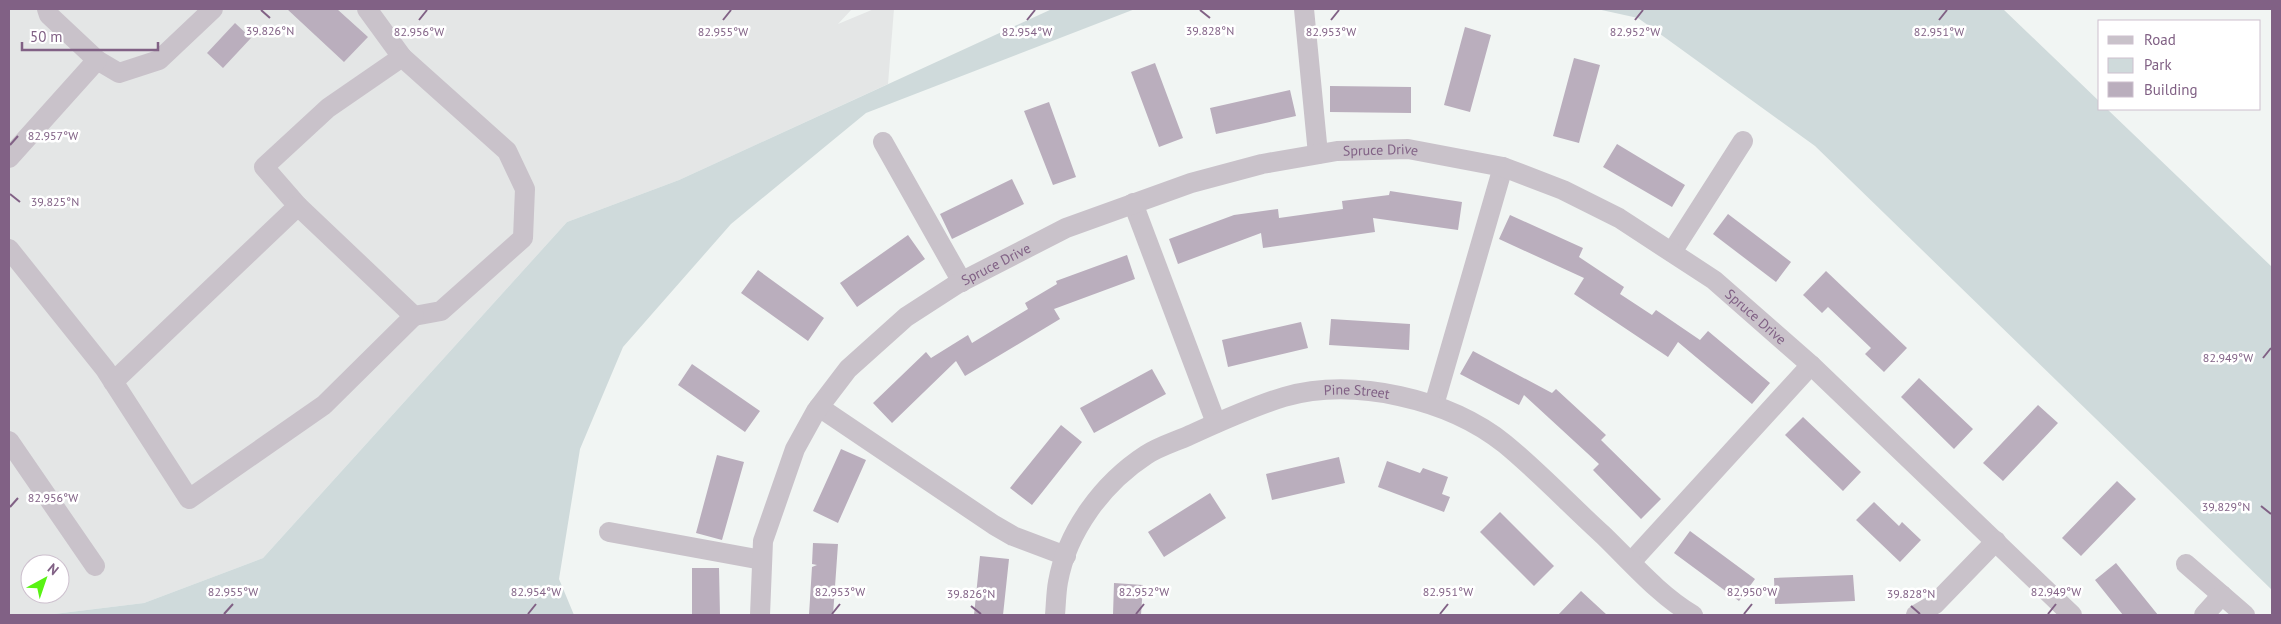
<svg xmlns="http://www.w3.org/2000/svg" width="2281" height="624" font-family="'PT Sans',sans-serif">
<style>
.built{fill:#e4e6e6;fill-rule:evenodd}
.green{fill:#cfdadb}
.building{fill:#baaebd}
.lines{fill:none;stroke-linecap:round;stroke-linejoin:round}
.minor{stroke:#c9c2ca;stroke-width:20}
.ticks{fill:none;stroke:#816185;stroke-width:2}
.labels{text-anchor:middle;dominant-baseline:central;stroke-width:5;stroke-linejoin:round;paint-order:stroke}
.street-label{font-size:14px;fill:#816185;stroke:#fff}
.ticks-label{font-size:12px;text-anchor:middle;fill:#816185;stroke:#fff;stroke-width:5;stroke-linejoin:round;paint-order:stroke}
</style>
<rect width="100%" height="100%" fill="#f1f5f3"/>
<path class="built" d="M9,9h843l-14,15 36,-15h20l-6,75 -209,96 -112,42 -304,336 -119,45 -98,12h-37zM30,564h30v30h-30z"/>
<path class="green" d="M1052,9h83l-269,104 -135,111 -108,123 -43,102 -21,130 15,36h-528l98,-12 119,-45 304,-336 112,-42z
M1597,9h406l97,93v7h7l165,158v323l-457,-444 -177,-128z"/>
<path class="building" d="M287,9h50l31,28 -24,25z
M235,23l16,15 -28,30 -16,-15z
M1465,27l26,8 -21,77 -26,-7z
M1574,58l26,7 -21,78 -26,-7z
M1155,63l28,75 -24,9 -28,-75z
M1330,86l81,1v26l-81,-1z
M1290,90l6,26 -80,18 -6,-26z
M1049,102l27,75 -23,8 -29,-74z
M1617,144l68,41 -13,22 -69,-40z
M1012,179l12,25 -72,35 -12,-25z
M1390,191l72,11 -4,28 -85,-12 2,14 -112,16 -2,-15 -83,31 -9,-25 65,-24 44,-6 1,9 64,-9 -1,-8 47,-6z
M1728,214l63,48 -15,20 -63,-48z
M1510,215l73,33 -4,9 45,30 -4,7 32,21 4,-5 44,30 8,-9 62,52 -18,21 -74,-62 -10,15 -94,-63 10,-16 -85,-39z
M908,235l17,24 -68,48 -17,-24z
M1127,255l8,24 -81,30 6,10 -95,57 -9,-15 -64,62 -19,-20 53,-51 5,6 37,-23 4,8 56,-34 -3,-6 32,-19 -1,-3z
M758,270l66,48 -16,23 -67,-48z
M1826,271l81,77 -23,24 -19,-18 6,-6 -43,-41 -6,6 -19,-18z
M1331,319l79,5 -1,26 -80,-5z
M1301,322l7,26 -80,19 -6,-27z
M1473,351l79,42 4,-4 50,46 -5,5 60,59 -20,20 -48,-49 6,-6 -75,-69 -5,10 -59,-31z
M692,364l68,47 -15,21 -67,-47z
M1152,369l14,25 -72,39 -14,-25z
M1919,378l54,51 -19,20 -53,-52z
M2038,405l20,18 -55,58 -20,-18z
M1803,417l58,55 -18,19 -58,-56z
M1061,425l21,17 -50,63 -22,-17z
M841,449l25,11 -28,63 -25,-12z
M717,455l27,7 -22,78 -26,-7z
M1339,457l6,26 -73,17 -6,-26z
M1387,461l33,12 3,-5 25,9 -6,17 8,3 -6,15 -66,-25z
M2117,481l19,18 -55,57 -19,-18z
M1210,493l16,25 -62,39 -16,-25z
M1874,502l25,24 3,-4 19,18 -21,22 -44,-42z
M1500,512l54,54 -20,20 -54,-54z
M1690,531l65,48 -16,22 -65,-48z
M813,543l25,1 -5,71h-24l3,-48 5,-2 -5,-1z
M980,556l29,3 -6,56h-29z
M2116,563l42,52h-35l-28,-35z
M692,568h27l1,47h-28z
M1853,575l2,26 -80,3 -1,-26z
M1114,583l29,2 -2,30h-28z
M1581,591l26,24h-49z"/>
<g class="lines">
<g class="minor">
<path d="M367,9l35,48"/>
<path d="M1304,9l14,145"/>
<path d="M97,60l22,13 40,-13 54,-51"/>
<path d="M883,142l79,140"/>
<path d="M9,158l88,-98 -48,-45 -2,-6"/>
<path d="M1133,203l83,220"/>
<path d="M298,206l-34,-39 64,-59 74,-51 105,94 18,38 -2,49 -82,73 -27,5"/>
<path d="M9,249l96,120 84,130 135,-94 90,-89 -116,-110 -185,176"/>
<path d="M1672,252l71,-111"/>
<path d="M1434,405l69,-238"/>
<path d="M819,407l175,118 19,11 53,20"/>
<path d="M9,441l86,125"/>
<path d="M609,532l153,28"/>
<path d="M1631,562l180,-197"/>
<path d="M2186,564l59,51"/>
<path id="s1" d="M760,615l3,-74 32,-92 21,-38 32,-42 58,-52 51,-33 109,-56 125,-45 71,-19 75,-13 71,-2 95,18 60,23 56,28 95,62 97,85 261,250"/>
<path id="s2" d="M1055,615c1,-11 1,-22 3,-33 9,-51 45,-99 88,-127 12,-8 28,-13 42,-19 31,-14 63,-29 96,-39 70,-20 165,2 221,47 34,28 65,61 98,91 28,27 56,60 90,80"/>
<path d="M1916,615l19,-11 61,-63"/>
<path d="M2204,615l18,-20"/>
</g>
</g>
<path class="ticks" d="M261,10l9,8M1200,10l10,8M419,20l8,-10M723,20l8,-10M1027,20l8,-10M1331,20l8,-10M1635,20l8,-10M1939,20l8,-10M10,145l8,-9M10,194l10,8M2263,358l8,-10M2261,506l10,8M10,507l8,-9M971,606l10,8M1911,606l9,8M224,614l9,-10M528,614l8,-10M832,614l8,-10M1136,614l8,-10M1440,614l8,-10M1744,614l8,-10M2048,614l8,-10"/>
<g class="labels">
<g class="street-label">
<text stroke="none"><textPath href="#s1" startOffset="855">Spruce Drive</textPath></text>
<text stroke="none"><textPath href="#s1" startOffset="450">Spruce Drive</textPath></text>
<text stroke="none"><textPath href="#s1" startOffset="1275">Spruce Drive</textPath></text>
<text stroke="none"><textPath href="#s2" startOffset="415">Pine Street</textPath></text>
</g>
</g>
<g class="ticks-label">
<text x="270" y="35">39.826°N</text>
<text x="1210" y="35">39.828°N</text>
<text x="419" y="36">82.956°W</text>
<text x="723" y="36">82.955°W</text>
<text x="1027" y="36">82.954°W</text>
<text x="1331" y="36">82.953°W</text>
<text x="1635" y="36">82.952°W</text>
<text x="1939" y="36">82.951°W</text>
<text x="53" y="140">82.957°W</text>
<text x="55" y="206">39.825°N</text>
<text x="2228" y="362">82.949°W</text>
<text x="53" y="502">82.956°W</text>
<text x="2226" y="511">39.829°N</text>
<text x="233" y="596">82.955°W</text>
<text x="536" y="596">82.954°W</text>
<text x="840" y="596">82.953°W</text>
<text x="1144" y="596">82.952°W</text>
<text x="1448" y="596">82.951°W</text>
<text x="1752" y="596">82.950°W</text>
<text x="2056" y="596">82.949°W</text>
<text x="971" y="598">39.826°N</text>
<text x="1911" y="598">39.828°N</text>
</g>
<rect width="2281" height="624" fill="none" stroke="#816185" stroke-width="20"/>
<rect x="2098" y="20" width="162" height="90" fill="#ffffff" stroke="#cdc0ce"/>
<rect x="2108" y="36" width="25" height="8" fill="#c9c2ca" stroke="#cdc0ce"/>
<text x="2144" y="45" font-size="15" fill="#816185">Road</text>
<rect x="2108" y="58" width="25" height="15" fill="#cfdadb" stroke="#cdc0ce"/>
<text x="2144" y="70" font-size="15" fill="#816185">Park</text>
<rect x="2108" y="82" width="25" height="15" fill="#baaebd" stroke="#cdc0ce"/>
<text x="2144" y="95" font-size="15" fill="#816185">Building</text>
<g transform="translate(45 579) rotate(40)"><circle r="24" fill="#ffffff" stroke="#cdc0ce"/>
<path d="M0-4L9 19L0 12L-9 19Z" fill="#58f313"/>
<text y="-8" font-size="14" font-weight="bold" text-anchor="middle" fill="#816185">N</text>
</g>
<path d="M22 42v8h136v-8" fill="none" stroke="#816185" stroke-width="2.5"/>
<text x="30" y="42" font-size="15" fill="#816185" stroke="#ffffff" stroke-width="4" paint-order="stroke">50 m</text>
</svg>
